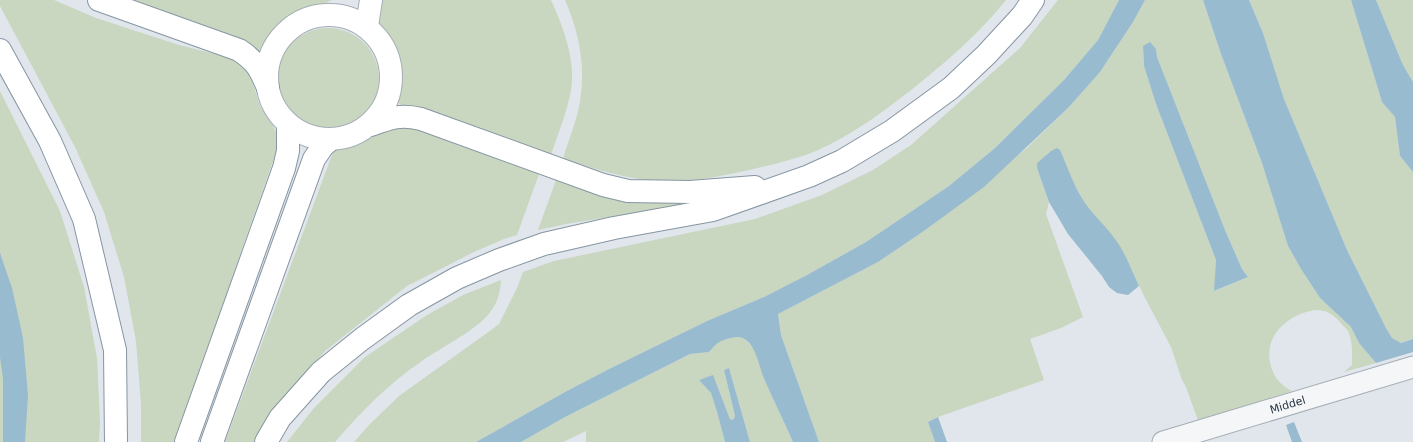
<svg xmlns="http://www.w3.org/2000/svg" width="1413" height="442" font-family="'DejaVu Sans',sans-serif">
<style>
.green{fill:#c9d6c0;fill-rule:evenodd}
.water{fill:#98bbcf}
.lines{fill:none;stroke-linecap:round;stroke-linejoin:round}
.street-casing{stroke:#a5aeb6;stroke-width:23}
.secondary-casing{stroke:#a5aeb6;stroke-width:24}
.highway-casing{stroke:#8696a3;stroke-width:24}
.street{stroke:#f4f6f8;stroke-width:21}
.secondary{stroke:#fff;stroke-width:22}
.highway{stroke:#fff;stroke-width:22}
.labels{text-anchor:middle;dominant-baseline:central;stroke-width:3.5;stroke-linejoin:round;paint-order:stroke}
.street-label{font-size:11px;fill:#273644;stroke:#f0f5f8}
</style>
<rect width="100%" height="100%" fill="#e0e6eb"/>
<path class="green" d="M0,0h54l42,18 83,27 48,12 15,8 7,8 4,11 7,22 13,20 4,8v16l-35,99 -66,193h-35v-38l-5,-63 -12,-64 -20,-65 -29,-65 -75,-141z
M114,0h217c-8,6 -16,8 -25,11 -23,8 -34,20 -45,40z
M377,0h174c12,27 25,59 20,90 -4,22 -13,44 -20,65l-70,-26 -78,-23 -6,-4c2,-16 2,-34 -4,-50 -2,-8 -9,-14 -12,-21 -5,-10 -4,-21 -4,-31z
M565,0h441c-25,31 -54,57 -85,82 -32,26 -67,52 -105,69 -25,10 -50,15 -76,21 -26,6 -60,11 -87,9 -31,-3 -60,-13 -90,-22 6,-21 16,-43 18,-65 4,-33 -3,-64 -16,-94z
M1058,0h61l-21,40 -34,40 -69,68 -46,38 -83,56 -59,33 -43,22 -57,24 -96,47 -46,24 -89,50h-122l15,-17 30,-29 88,-63 12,-9 18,-36 6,-16 31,-11 201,-42 67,-24 51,-25 38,-25 109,-97z
M1145,0h58l18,54 41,109 26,83 13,23 19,29 31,29 8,16 17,20 -32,9 8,-7c0,-11 1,-24 -4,-34 -2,-3 -6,-6 -8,-9 -14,-16 -27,-14 -44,-6 -19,10 -30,26 -26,47 4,15 9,21 22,28l-93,32 -13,-36 -4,-7 -11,-33 -28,-53 -14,-30 -44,-60 -10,-18 -24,-35 -14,12v5l12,34 -3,12 37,103 -22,11 -31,11 14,41 -106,37 -10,5 7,20h-116l-38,-107 -3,-21 100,-52 43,-29 106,-85 41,-40 32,-36 33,-50zM1143,47l13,2 1,8 68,173 17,39 6,8 -33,14 1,-31 -60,-156 -12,-38z
M1249,0h102l31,102 13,15 5,39 13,16v169l-1,-2 -11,4 -9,-5 -6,-10 -39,-78 -63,-151 -21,-66z
M1376,0h37v82l-10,-17z
M277 79a51 51 0 1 1 102 0a51 51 0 1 1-102 0Z
M0,91l60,120 24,76 13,71 3,64 -1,20h-99z
M401,127l19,3 119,44 -22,61 -13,4 -30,13 -67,34 -82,65 -55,66 -15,25h-30l110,-295 22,-6 11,-7z
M556,180l27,8 117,14 -134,22 -28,6z
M501,280c-1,14 -4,25 -14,36 -16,17 -45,31 -65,45 -33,22 -61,51 -87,81h-48l27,-34 51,-51 62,-42 36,-20z
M738,336l7,3 8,9 4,7 7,24 29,63h-43l-21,-74 -5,2 11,46 -2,4 -3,-1 -17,-43 -14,4 12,13 6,19 8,30h-139v-11l-23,11h-42l44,-25 125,-63 19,-2 10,-11z"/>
<path class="water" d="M1119,0h26l-12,22 -33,50 -32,36 -84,79 -63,46 -43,29 -100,52 3,21 38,107h-26c-9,-20 -19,-41 -28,-61 -7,-15 -10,-50 -34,-43 -12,3 -13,4 -22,14l-19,2 -125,63 -44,25h-45l89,-50 46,-24 96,-47 57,-24 43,-22 59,-33 83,-56 46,-38 69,-68 34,-40z
M1203,0h46l14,33 21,66 63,151 39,78 6,10 9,5 12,-4v13l-37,11 -17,-20 -8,-16 -31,-29 -19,-29 -13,-23 -26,-83 -41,-109z
M1351,0h25l27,65 10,17v90l-13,-16 -5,-39 -13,-15z
M1150,42l6,7 1,8 68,173 17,39 6,8 -34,14 2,-31 -60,-156 -12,-38 -1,-20z
M1057,148l3,2c8,18 14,37 25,53 9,13 21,23 30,36 10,13 17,32 24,47l-11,9 -11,-2 -8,-6 -7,-11 -34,-42 -19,-32 -12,-34v-5l14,-12z
M0,253l12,35 11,50 5,57 -3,47h-22v-63l-3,-22z
M729,368l21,74h-25l-8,-30 -6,-19 -12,-13 14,-5 17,44 3,1 2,-4 -11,-46z
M938,417l9,25h-12l-7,-20z
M1294,422l8,20h-10l-6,-17z"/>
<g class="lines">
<g class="street-casing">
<g id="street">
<path id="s1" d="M1163,442l250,-75"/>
</g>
</g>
<g class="secondary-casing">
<path id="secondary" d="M267 77a62 62 0 1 1 124 0a62 62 0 1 1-124 0Z
M367,26l4,-26"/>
</g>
<g class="highway-casing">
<path id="highway" d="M99,0l140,50c18,12 21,19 29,38
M0,50l50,91 34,78 31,131 1,92
M371,125c19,-7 29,-11 50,-6l182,66 25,6 62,1 65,-5
M186,442l98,-274 4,-17v-26
M212,442l102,-283 9,-13 7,-6
M266,442l14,-24 41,-46 41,-33 47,-34 48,-27 42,-18 45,-16 70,-16 99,-18 96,-34 33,-15 50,-30 59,-43 35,-33 36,-39 11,-16"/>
</g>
<use href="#street" class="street"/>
<use href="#secondary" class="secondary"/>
<use href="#highway" class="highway"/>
</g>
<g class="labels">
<g class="street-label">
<text stroke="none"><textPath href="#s1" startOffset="130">Middel</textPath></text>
</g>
</g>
</svg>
